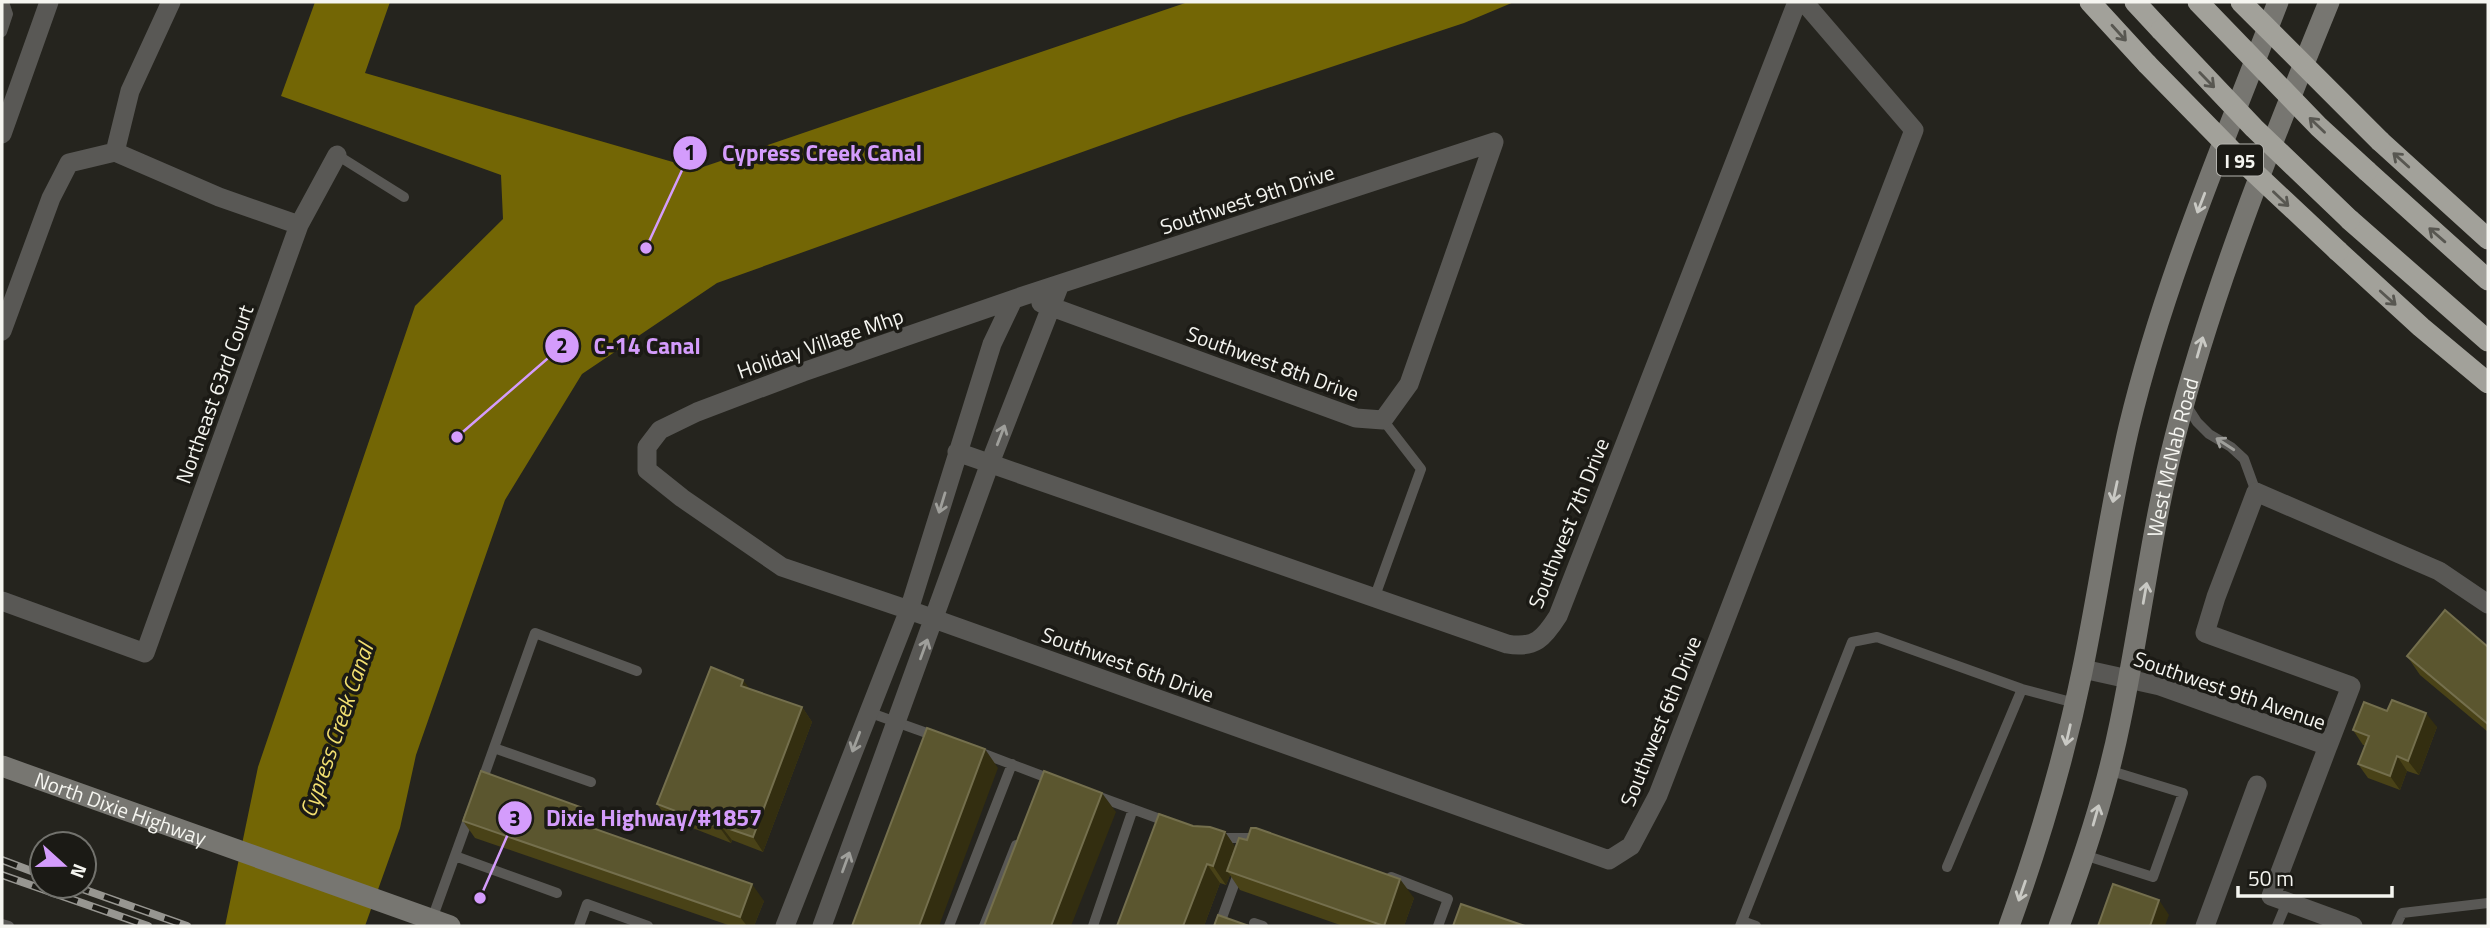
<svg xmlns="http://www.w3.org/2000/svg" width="2490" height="928" font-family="'Titillium Web',sans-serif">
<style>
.water{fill:#736605}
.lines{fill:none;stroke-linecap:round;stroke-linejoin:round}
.lane{stroke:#595855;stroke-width:10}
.street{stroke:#595855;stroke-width:19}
.secondary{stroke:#777671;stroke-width:21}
.highway{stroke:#a2a19a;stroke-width:21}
.rail-casing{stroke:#979691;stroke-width:8}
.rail{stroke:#1b1a15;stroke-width:5;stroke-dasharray:16;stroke-linecap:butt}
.highway-bridge{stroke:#a2a19a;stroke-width:21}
.wall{fill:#494217}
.shaded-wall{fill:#332e10}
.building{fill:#5b562f;stroke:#746f4d;stroke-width:2}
.oneway{stroke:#585751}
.oneway2{stroke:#c9c9c4}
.oneway3{stroke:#9f9f9b}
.labels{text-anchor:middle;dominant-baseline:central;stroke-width:7;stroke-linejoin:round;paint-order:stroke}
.shield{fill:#1b1a15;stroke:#b4b3ae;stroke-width:2}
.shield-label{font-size:19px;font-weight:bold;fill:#f5f5f0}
.street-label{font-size:21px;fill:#f5f5f0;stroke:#1b1a15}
.water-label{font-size:23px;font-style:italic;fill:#f2df70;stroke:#1b1a15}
.leader{fill:none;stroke:#d49cfc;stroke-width:2.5}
.callout-dot{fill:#d49cfc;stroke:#1b1a15;stroke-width:2.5}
.mark-label{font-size:21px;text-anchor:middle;font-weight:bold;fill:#111}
.callout-label{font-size:23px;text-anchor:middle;font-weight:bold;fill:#d49cfc;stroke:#1b1a15;stroke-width:7;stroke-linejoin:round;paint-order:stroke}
</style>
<rect width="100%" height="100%" fill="#25241e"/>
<path class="water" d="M315,2h75l-25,71 332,96 491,-167h326l-50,21 -284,94 -463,166 -135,91 -77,126 -89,255 -16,73 -35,98h-140l33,-159 157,-461 88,-87 -2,-44 -220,-79z"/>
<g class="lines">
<path class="lane" d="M2,32l6,-18 -4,-12
M337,155l67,42
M2186,405l11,17 12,12 22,13 13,12 12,33
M1375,596l46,-127 -38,-49
M868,712l67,24
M494,748l97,34
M979,752l74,28
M481,784l54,-151 102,38
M1097,796l71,26
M1219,838h41
M2084,855l69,22 30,-84 -75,-23
M455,856l102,37
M1947,867l75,-178
M1391,877l57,22 -10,27
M432,919l38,-105
M1742,921l14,5
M1254,923l9,3
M2,924l7,2
M579,926l8,-22 61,22
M949,926l63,-162
M984,926l32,-81
M1093,926l40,-117
M1219,926l20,-55
M1740,926l112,-284 25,-5 145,52 53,14
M2277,926l10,-24
M2396,926l6,-13 86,-10"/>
<path class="street" d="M2,134l47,-132
M115,152l15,-61 41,-89
M1013,300l-21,44 -83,266 -127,-43 -100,-69 -35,-28v-23l13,-17 37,-18 106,-40 220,-76 471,-154
M1041,303l315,115 27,2 26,-36 85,-242
M2,331l49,-133 18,-35 46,-11 104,45 80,28
M957,452l550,192c28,5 37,-6 51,-28l239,-614
M2,601l143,52 154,-428 38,-70
M2083,669l77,17 168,60 -57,150 82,30
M2328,746l23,-60 -146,-53 11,-36 40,-105 183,79 49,33
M785,926l124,-316 700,250 22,-14 27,-51 256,-665 -110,-128
M822,926l168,-463 70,-179
M2205,926l52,-141"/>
<g class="secondary">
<path id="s1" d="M2,766l448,160"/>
<path d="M2009,926c30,-83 55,-167 73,-254 17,-82 28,-164 47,-245 35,-146 95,-285 149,-425"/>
<path id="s2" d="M2059,926c24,-66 47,-134 61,-203 20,-95 31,-192 55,-286 38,-149 96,-293 154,-435"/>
</g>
<path class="highway" d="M2090,2l57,62
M2135,2l26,28
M2380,141l108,98
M2367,171l121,109
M2350,220l138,121
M2338,251l83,76 67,56"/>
<g class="rail-casing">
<path id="rail" d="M2,860l40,15
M2,875l146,51
M74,886l113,40"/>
</g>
<use href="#rail" class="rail"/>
<path class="highway-bridge" d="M2198,2l121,125 48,44
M2241,2l139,139
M2161,30l93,98 96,92
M2147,64l94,96 97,91"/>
</g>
<path class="wall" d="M2488,647v85l-68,-57 -13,-19z
M750,689l52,18 10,15 -49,130 -31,-12 -1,3 -64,-25 -10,-14z
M2387,711l50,16 -18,48 -12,-4 -7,19 -32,-12 -10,-14 7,-19h-2l-10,-15z
M583,808l12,17 -1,3 170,73 -10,25h-23l-256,-88 -12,-17z
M1193,826l32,6 10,15 179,51 -10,28h-61l-103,-36 -10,-15 -4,10 -6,-2 -16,43h-87z"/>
<path class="shaded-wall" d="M743,680l11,14 -13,-8z
M802,707l10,15 -49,130 -10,-15z
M2426,713l11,14 -18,48 -11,-14z
M985,749l13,19 -59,158h-20z
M2397,756l10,15 -7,19 -10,-14z
M1102,793l14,19 -45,114h-20z
M583,808l12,17 -5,14 -12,-16z
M721,826l11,14 -1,3 -11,-15z
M1225,832l13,19 -11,20 3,4 -4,10 -13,-19z
M1207,864l13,19 -16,43h-21z
M1400,879l14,19 -10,28h-20z
M752,884l12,17 -10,25h-7l-7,-9z
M2159,900l10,15 -4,11h-15z"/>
<path class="building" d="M2445,610l43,37v77l-81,-68z
M711,667l32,13 -2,6 61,21 -49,130 -32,-11 -1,2 -63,-24z
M2392,700l34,13 -18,48 -11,-5 -7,20 -32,-12 11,-28 -16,-6 11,-28 23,9z
M927,728l58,21 -66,177h-67z
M481,771l102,37 -5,15 174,61 -12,33 -277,-96z
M1044,771l58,22 -51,133h-67z
M1159,814l34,12 17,1 15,5 -12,34 -6,-2 -24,62h-66z
M1251,828h5l144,51 -16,47 -157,-55 12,-33 8,2z
M2113,884l46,16 -9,26h-52z
M1461,904l64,22h-72z
M1218,915l31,11h-35z"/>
<defs><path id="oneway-shaft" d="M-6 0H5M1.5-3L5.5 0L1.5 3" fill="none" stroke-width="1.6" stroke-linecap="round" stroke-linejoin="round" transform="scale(1.75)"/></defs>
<g class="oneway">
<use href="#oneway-shaft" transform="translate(2119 33) rotate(48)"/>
<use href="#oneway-shaft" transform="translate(2207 80) rotate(46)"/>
<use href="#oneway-shaft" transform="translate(2317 125) rotate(-136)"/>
<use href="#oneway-shaft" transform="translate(2401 160) rotate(-138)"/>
<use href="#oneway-shaft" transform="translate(2281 199) rotate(44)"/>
<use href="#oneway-shaft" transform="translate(2437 235) rotate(-139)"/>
<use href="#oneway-shaft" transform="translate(2388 298) rotate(42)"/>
</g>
<g class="oneway2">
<use href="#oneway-shaft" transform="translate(2201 203) rotate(111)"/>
<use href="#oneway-shaft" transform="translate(2200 347) rotate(-74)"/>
<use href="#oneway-shaft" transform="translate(2115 492) rotate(102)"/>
<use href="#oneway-shaft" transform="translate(2145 593) rotate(-80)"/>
<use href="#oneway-shaft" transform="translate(2068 735) rotate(103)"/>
<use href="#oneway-shaft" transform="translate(2096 815) rotate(-74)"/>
<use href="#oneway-shaft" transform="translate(2022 891) rotate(109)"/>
</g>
<g class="oneway3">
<use href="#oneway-shaft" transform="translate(1001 435) rotate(-69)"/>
<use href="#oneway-shaft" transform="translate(2225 444) rotate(-147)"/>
<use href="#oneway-shaft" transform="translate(942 503) rotate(107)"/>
<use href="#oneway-shaft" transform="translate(924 649) rotate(-70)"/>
<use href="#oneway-shaft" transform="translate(856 742) rotate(111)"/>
<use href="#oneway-shaft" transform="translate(846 862) rotate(-70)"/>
</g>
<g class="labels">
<rect class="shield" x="2217" y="144.5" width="46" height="31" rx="5"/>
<g class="shield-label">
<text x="2240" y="160">I 95</text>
</g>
<g class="street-label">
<text transform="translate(1247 199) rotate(-18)">Southwest 9th Drive</text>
<text transform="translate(820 343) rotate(-19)">Holiday Village Mhp</text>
<text transform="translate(1273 363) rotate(20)">Southwest 8th Drive</text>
<text transform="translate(214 394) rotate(-70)">Northeast 63rd Court</text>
<text stroke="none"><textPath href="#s2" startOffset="483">West McNab Road</textPath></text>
<text transform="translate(1568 523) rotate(-68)">Southwest 7th Drive</text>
<text transform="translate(1128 664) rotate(20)">Southwest 6th Drive</text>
<text transform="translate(2230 690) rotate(19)">Southwest 9th Avenue</text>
<text transform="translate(1660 721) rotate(-68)">Southwest 6th Drive</text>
<text stroke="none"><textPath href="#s1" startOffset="126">North Dixie Highway</textPath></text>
</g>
<g class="water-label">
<text transform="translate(336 730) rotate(-71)">Cypress Creek Canal</text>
</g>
</g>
<path class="leader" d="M646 248L690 153M457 437L562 346M480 898L515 818"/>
<g class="callout-dot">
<circle cx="646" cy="248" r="7"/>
<circle cx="457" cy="437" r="7"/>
<circle cx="480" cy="898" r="7"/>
<circle cx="690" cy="153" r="18"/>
<circle cx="562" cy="346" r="18"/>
<circle cx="515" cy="818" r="18"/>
</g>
<g class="mark-label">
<text x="690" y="160">1</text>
<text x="562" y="353">2</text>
<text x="515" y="826">3</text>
</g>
<g class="callout-label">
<text x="822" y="161">Cypress Creek Canal</text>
<text x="647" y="354">C-14 Canal</text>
<text x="654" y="826">Dixie Highway/#1857</text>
</g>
<rect width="2490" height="928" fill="none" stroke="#f5f5f0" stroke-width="7"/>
<g transform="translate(63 865) rotate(111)"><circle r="33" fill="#1b1a15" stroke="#72726d" stroke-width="2"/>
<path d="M0-5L12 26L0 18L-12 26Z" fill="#d49cfc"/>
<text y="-10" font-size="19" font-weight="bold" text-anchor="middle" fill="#f5f5f0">N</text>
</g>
<path d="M2238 886v10h154v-10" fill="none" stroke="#f5f5f0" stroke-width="3.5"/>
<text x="2248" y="886" font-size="21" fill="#f5f5f0" stroke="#1b1a15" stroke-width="5" paint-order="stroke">50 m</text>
</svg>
